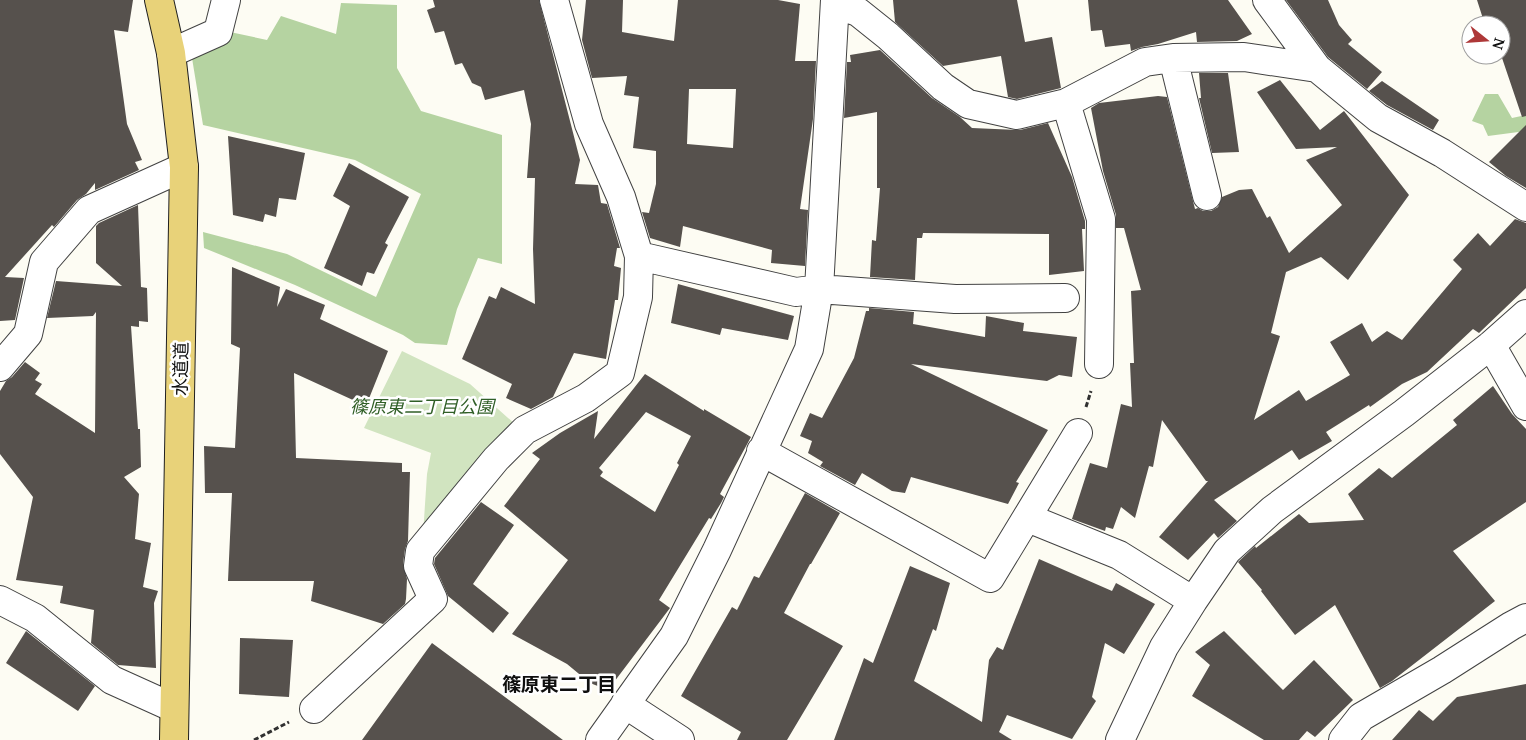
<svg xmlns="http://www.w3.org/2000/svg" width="1526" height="740" font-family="'Noto Serif','Noto Sans JP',serif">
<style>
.green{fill:#d1e4c0}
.forest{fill:#b5d3a1}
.building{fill:#56514d;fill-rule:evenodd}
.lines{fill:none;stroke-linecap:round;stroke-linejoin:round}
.minor-casing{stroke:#424242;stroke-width:30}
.major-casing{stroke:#202020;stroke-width:30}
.path{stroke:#313131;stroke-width:3;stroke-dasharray:5 2.5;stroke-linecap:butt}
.minor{stroke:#fff;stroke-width:28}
.major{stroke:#e8d279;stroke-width:28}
.labels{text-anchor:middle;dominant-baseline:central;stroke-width:5;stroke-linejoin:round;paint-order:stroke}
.street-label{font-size:18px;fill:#0f0f0f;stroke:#fff}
.park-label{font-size:18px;font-style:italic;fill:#305f27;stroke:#fff}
.neighbourhood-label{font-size:19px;font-weight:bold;fill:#0f0f0f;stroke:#fff}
</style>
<rect width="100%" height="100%" fill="#fdfcf3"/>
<path class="green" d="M402,351l68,33 46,41 -93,110 4,-61 4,-21 -67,-25z"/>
<path class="forest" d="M341,3l56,2v63l24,43 81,24v129l-24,-6 -21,51 -10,36 -32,-2 -12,-8 -108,-50 -91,-37 -1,-16 84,22 89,43 45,-103 -66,-34 -152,-35 -12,-73 39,-20 37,8 14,-24 55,18z
M1485,94h13l14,24 14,-3v16l-38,5 -5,-11 -11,-4z"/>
<path class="building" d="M0,0h133l-5,32 -14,-2 13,94 15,36 -7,2 4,8 -44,20v-7l-9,11 -9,6 -23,27 -2,-2 -47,52 19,1 -9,42 -15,1z
M433,0h106l41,160 -5,24 23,1 3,18 6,1 13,44h-3l-3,18 7,2 -3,32h-3l-9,59 -32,-6 -21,44 -22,12 -25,-11 6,-14 -50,-25 27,-63 7,3 5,-12 34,17 -2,-55 2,-71h-8l4,-54 -7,-34 -39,10 -4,-13 -9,-4 -10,-20 -7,2 -11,-34 -9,2 -8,-23 8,-3z
M586,0h37l-1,32 52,9 4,-41h100l22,4 -5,57h21l-3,58 -13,90 8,1 -3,56 -34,-3 1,-13 -89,-24 -3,21 -30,-9 -8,-26 7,1 7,-29v-33l-23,-3 6,-51 -15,-2 3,-19 -35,2 -10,-38zM689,89h47l-3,59 -46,-4z
M893,0h124l8,42 27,-5 9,51 -44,11 -9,-2 -7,-41 -58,10 -48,-44z
M1088,0h140l24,34 -15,7 -40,1 -1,-10 -38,12 -16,3 -11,4 -1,-7 -25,3 -3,-17 -11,1z
M1286,0h42l11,25 13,15 -4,4 34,28 -15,17 -39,-32z
M1477,0h49v116l-4,1 -21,-62v-30h-16z
M880,50l52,48 28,19 12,11 48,2 28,-7 24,54 13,44v8h-3l2,42 -35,4v-41l-126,-1 -1,5h-5l-2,42 -45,-3 2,-37 4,1 4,-53h-3v-76l-33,6 3,-56h4l-1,-7z
M1199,73h29l11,79 -27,1 -13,-55h2z
M1280,80l40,50 24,-19 65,84 -61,85 -27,-23 -35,15 -15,61 9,3 -26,84 45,-30 7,11 44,-26 -20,-33 32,-19 10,19 15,-11 15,9 60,-71 -9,-9 25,-27 12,13 25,-27 11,4v65l-47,45 -6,-4 -46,43 -25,12 -32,23 -1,-2 -43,27 6,9 -33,19 -7,-10 -78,50 23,21 -19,17 -4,-5 -26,27 -29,-23 49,-56h-2l-44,-61 -9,47 -4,-1 -14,52 -14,-11 -8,22 -7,-2 -1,4 -33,-12 18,-56 17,5 14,-64 11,3 -2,-44h4l-3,-72 10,-1 -17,-62h-8v-13l-13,-44 -12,-63 8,-5 59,-7 9,1 28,112 3,-1 5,3h8l7,-4 4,-10 17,-7 13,-1 15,29 3,-2 19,37 53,-48 -36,-45 31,-13 -41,2 -39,-57z
M1382,81l57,39 -6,10 -46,-25 -18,-14z
M1526,125v63l-20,-12 -17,-14z
M228,136l77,17 -9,47 -17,-2 -3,19 -11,-3 -2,8 -30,-7z
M349,163l60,34 -24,46 3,2 -14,29 -7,-2 -5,14 -38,-18 26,-62 -17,-10z
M138,205l3,82 6,1 1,34 -9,-1v6l-8,-1 7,103h2l1,38 -17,10 15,17 -4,45 16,4 -8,44 15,4 -4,12 2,65 -38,-3 -27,-22 3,-33 -34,-7 3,-17 -47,-6 17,-83 -33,-43v-63l6,-10 6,-4 13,-15 15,11 -5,7 7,4 -7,10 60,39 1,-121 -3,4 -46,2 9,-37 66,5 -26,-23v-37l3,-3z
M232,267l48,20 -3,20 9,-18 39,16 -5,14 68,32 -22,55 -72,-33 2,85 106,5v9h8l-2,69 -3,8 -2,15 4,15 -1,20 -1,5 -22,20 -72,-23 3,-20h-86l4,-88h-27l-1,-47 31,2 5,-100 -9,-4z
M678,284l116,32 -6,24 -66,-12 -2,7 -49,-12z
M869,308l45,4 -1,12 72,13 1,-21 38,7 -1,8 54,6 -5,40 -13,-2 -12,6 -136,-17 137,66 -32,52 3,1 -11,21 -97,-27 -6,16 -13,-2 -30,-18 -7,12 -35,-19 3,-4 -15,-9 4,-12 -12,-5 10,-23 12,5 32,-60 12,-47h3z
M645,374l59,37v-2l47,28 -31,57 4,3 -3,6 -10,16 -2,-1 -50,82 11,8 -62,82 -18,-7 -23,-19 -55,-30 56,-74 -64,-54 36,-47 -8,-6 28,-20 38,-22 -4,28zM646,412l45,24 -14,27 2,2 -24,47 -55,-36 3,-4 -4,-4z
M1493,386l19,28 14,15v73l-73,49 42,50 -103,80 -12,7 -45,-83 -40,30 -34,-44 1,-1 -24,-28 17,-16 1,2 43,-34 10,9 55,-3 -16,-26 31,-26 13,10 65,-53 -4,-5z
M805,493l35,20 -29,51h-1l-26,49 59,33 -56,94h-50l4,-8 -60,-36 51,-89 5,3 17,-34 5,2z
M481,502l33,23 -41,59 36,29 -16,20 -45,-37 -14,-32 1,-6z
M1039,559l73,32 4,-8 39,21 -31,50 -19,-11 -13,54 4,4 -24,38 -65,-24 -8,17 13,8h-178l30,-82 9,5 37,-97 40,17 -14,48 -3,-2 -19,52 68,41 7,-62 8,-13 6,3z
M26,631l69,55 -17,25 -72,-48z
M1224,631l59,59 31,-30 39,40 -38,37 -8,-6 -8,9h-35l-72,-44 18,-31 -15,-13z
M240,638l53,2 -4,57 -50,-3z
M432,643l131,97h-201z
M1526,684v56h-134l27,-30 14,11 24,-24z"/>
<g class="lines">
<g class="minor-casing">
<path id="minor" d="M1267,0l50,68 61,50 64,35 84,54
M835,4l23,8 30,24 55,51 25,17 49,11 49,-12 35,116 -2,145
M171,53l47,-21 8,-32
M1173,58l34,138
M1066,103l79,-41 28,-4 71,-1 73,11
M639,256l157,36 23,-3 136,10 110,-1
M1491,345l35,61
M0,367l28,-33 16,-72 45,-52 95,-43
M761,451l229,127 88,-145
M1028,518l91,37 74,46
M0,600l35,18 77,62 62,28
M625,704l55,36
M314,709l119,-110 -15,-33 2,-15 76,-92 29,-29 61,-32 34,-25 18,-76 1,-41 -18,-59 -32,-73 -35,-124
M600,740l74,-104 43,-86 92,-201 10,-60 16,-289
M1120,740l44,-93 29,-46 34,-50 45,-41 132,-97 87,-68 35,-31
M1343,740l18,-23 81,-47 69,-44 15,-8"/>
</g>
<g class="major-casing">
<path id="major" d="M159,0l12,53 13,114 -10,573"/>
</g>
<path class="path" d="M1086,407l5,-16
M254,740l35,-18"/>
<use href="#minor" class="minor"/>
<use href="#major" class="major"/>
</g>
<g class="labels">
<g class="street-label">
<text transform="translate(180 369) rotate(-89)">水道道</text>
</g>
<g class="park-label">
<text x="422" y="406">篠原東二丁目公園</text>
</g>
<g class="neighbourhood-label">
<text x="559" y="684">篠原東二丁目</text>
</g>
</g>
<g transform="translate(1486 40) rotate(107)"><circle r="24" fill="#ffffff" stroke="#9f9f9f"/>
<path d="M0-4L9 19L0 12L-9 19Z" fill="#ae3838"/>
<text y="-8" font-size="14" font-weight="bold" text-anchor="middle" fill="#0f0f0f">N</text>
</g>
</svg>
